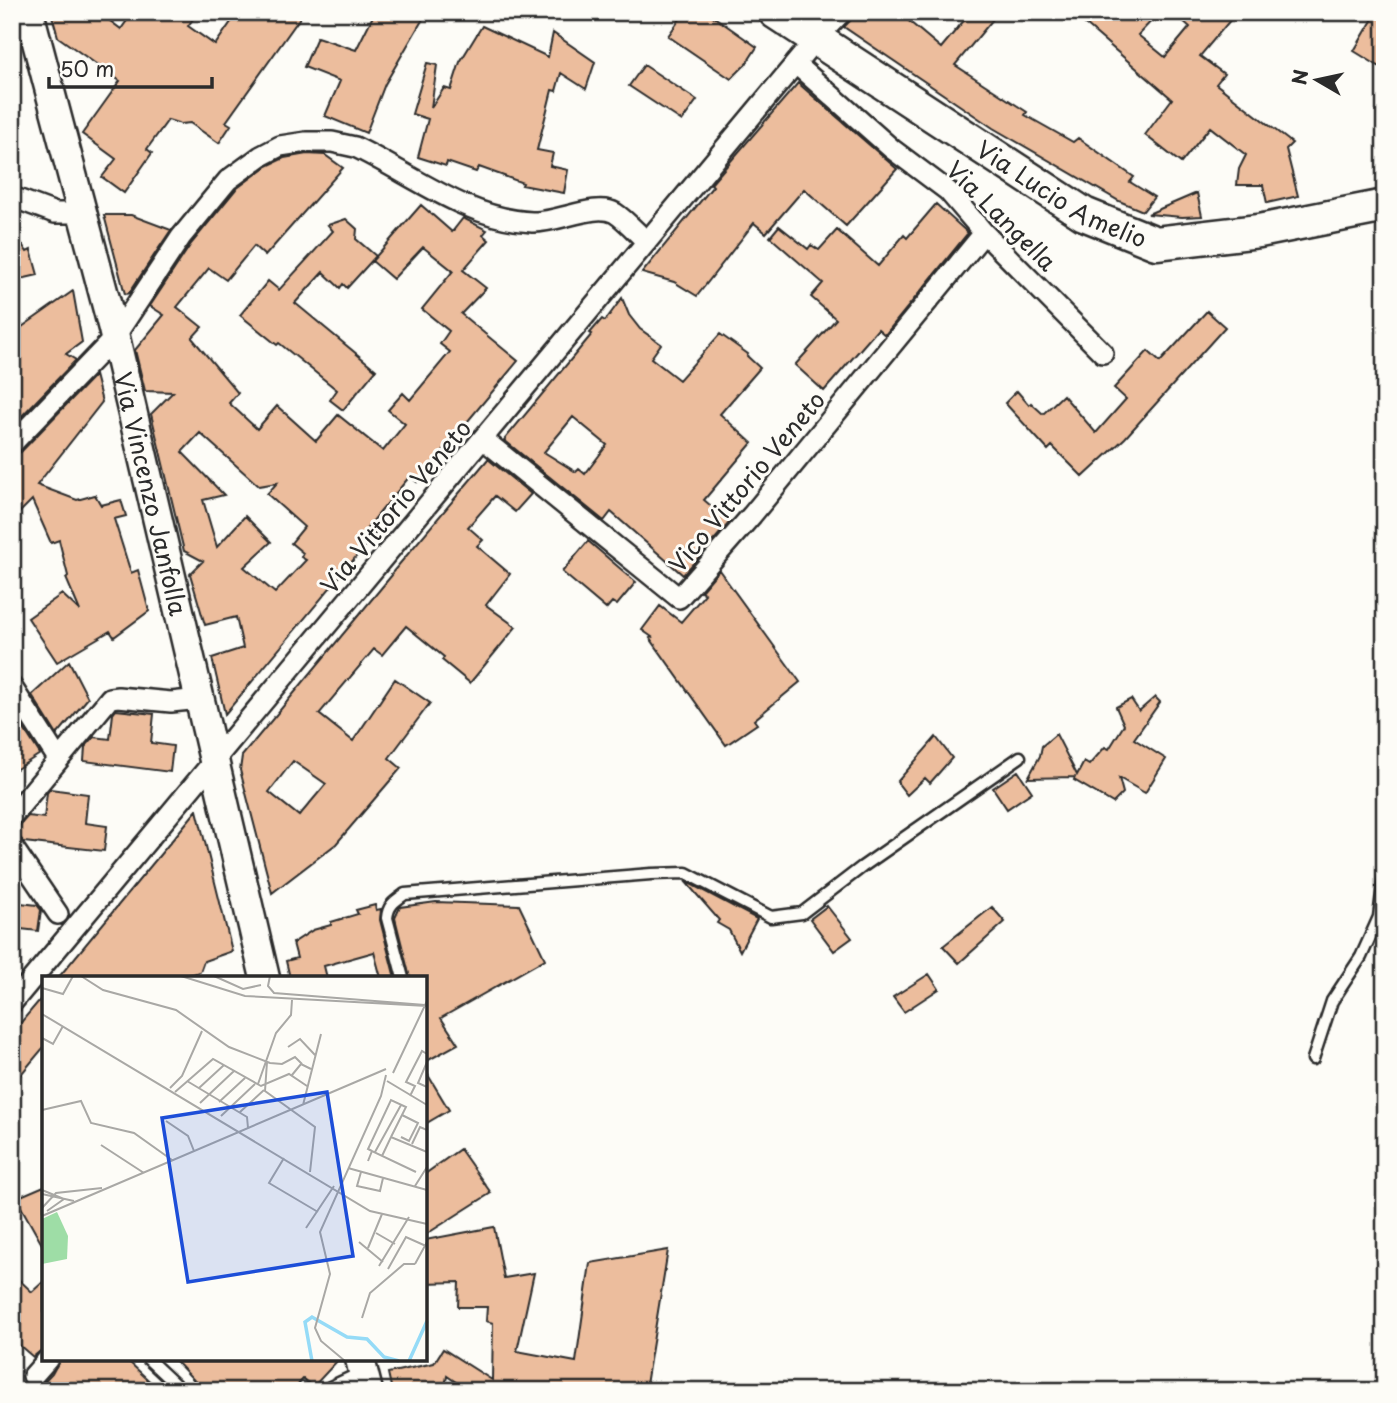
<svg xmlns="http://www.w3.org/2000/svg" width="1397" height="1403" font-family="'Playpen Sans',sans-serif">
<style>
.building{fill:#ecbd9d;stroke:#2b2b2b;stroke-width:2;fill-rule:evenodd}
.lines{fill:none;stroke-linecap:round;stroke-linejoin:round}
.service-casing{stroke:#2b2b2b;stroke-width:15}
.minor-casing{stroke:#2b2b2b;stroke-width:24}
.secondary-casing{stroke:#2b2b2b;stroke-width:33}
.primary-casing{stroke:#2b2b2b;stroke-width:37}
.service{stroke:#fdfcf7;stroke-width:10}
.minor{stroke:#fdfcf7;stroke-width:19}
.secondary{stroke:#fdfcf7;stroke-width:28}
.primary{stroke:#fdfcf7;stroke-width:32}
.labels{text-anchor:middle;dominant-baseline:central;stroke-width:6;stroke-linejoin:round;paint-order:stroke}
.street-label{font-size:24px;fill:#2b2b2b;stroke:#fdfcf7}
.inset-river{fill:none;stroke:#95dbf7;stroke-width:3.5}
.inset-road{fill:none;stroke:#a9a8a5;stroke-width:2}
.view{fill:#1d4ed8;fill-opacity:0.15;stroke:#1d4ed8;stroke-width:3.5}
.inset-edge{fill:none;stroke:#2b2b2b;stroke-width:3.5}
</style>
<rect width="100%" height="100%" fill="#fdfcf7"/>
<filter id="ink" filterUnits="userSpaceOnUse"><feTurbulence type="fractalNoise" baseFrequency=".0143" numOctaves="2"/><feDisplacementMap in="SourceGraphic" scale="14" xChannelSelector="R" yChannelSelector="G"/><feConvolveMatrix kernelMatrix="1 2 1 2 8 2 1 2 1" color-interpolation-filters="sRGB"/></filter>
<g filter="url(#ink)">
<path class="building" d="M51,12h47l23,17 12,-17h65l-10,14 27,19 23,-33h66l-78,110 5,3 -12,18 -29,-20 -9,1 -13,-4 -21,29 5,4 -28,40 -22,-16 14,-18 -34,-25 38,-53 -62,-44z
M375,12h52l-42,72 -19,49 -41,-17 15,-35 -36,-14 13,-30 39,13z
M685,12h22l50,35 -11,17 -15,15 -63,-43z
M854,12h44l43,36 30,-36h28l-44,53 72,47 -2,3 48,27 5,-4 56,39 -4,5 24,15 -11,14 -24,-10 -126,-73 -149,-101 7,-7z
M1071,12h89l-22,23 27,22 25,-30 -17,-15h64l-37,44 24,18 -8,10 76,59 -6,6 12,47 -31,7 -4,-18h-26l2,-16 7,-14 -36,-28 -29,36 -36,-28 27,-36z
M1377,12h8v58l-31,-19z
M482,26l66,31 5,-24 42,29 -9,27 -25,-16 -5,18 -4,-1 -15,60 16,3 -3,13 18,4 -4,23 -42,-8 1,-2 -44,-16 -3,5 -29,-10 -1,4 -28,-9 10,-38 -16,-5 15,-51 10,2 -6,43 13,-20 7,2 9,-28z
M644,65l53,35 -15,21 -53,-35z
M798,83l99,86 -51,57 -42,-37 -38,44 -12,-10 -57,73 -23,-14 -32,-9 71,-87 -2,-2z
M307,154l18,1 18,13 -78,88 -11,-10 -28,34 -17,-12 -32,39 25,20 -10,11 46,55 -9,10 28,26 20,-23 39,35 22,-26 45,36 22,-27 -17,-14 15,-17 7,7 40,-48 -10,-8 9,-13 -27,-22 31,-38 -30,-24 -30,32 -21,-18 49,-56 31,27 11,-14 24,12 -4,5 6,5 -26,30 23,18 -25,26 57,47 -101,121 -7,-6 -43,52 8,6 -150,180 -13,-56 31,-10 -7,-31 -31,8 -15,-51 13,-13 -19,-10 -33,-137 22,-22 -28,-1 -10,-41 29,-35 -14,-9 41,-62 45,-55 31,-23 17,-8zM200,433l59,53 18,-3 -10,11 37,33 -13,16 12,10 -2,4 5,3 -31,33 -31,-26 27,-25 -26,-26 -28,31 -14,-47 21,-5 -42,-43z
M1197,193l5,23 -20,1 -34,-3z
M936,204l32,29 -83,102 -7,-6 -54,62 -29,-26 41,-46 -25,-22 12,-14 -53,-46 9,-11 29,23 3,-4 8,5 18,-20 41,36 26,-31 3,3z
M104,215h27l40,15 -42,63 -4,1z
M346,219l11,10 -1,10 20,17 -29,32 -4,-4 -3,4 -17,-16 -28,31 81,67 -33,40 -13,-10 7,-10 -58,-47 -2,2 -37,-30 28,-34 11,9 54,-59 -5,-6z
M12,229l15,23 4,-2 7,25 -26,6z
M73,291l9,51 -16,12 10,6 -64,66v-92z
M622,298l7,17 11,14 21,15 -10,14 28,22 41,-46 28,20 -1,2 13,12 -40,46 32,29 -48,57 26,22 -47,53 -72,-63 -7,9 -100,-81 88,-106 -2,-1 12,-14 3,2zM573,417l34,28 -22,29 -6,-5 -3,3 -32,-20z
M1207,311l18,16 -100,111 -42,39 -31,-31 -4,4 -43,-47 12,-12 12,14 2,-2 12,11 20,-19 33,38 30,-34 -12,-11 34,-37 12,11z
M95,375l7,27 -65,83 40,15 18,-5 6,10 20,-5 5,16 -12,3 17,54 7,-3 11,41 -35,26 -4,-6 -53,31 -29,-44 34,-24 18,17 -14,-33 2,-2 -9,-36 -8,3 -19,-43 -20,20v-64l9,-4z
M488,459l43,35 -16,18 -20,-16 -27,31 15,13 -6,6 33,28 -24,31 30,22 -46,56 -28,-23 2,-3 -38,-31 -24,29 -8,-6 -55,65 34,27 42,-62 35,24 -41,55 12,10 -65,76 -64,49 -32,-123 2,-14 150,-181 -1,-1zM293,761l33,23 -27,32 -30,-24z
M588,541l48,41 -19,23 -5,-3 -6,7 -44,-37z
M719,570l81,112 -46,38 3,4 -31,21 -76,-107 2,-1 -10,-7 18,-24 21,16 24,-28 -4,-3z
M69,661l19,37 -31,37 -25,-40z
M1155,697l5,5 -26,37 32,20 -21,34 -26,-15 4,15 -10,10 -39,-23 1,-3 -47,1 12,-22 2,-10 14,-12 21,41 7,-13 5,3 16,-18 4,2 15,-24 -8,-18 15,-8 8,12z
M116,710l38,4 -3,29 22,3 -3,26 -86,-11 1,-14 9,-10 16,2 3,-25z
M13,712l27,42 -28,18v-59z
M936,737l16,21 -22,25 -5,-5 -18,17 -10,-13z
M1018,771l14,21 -25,17 -14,-21z
M50,789l38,5 -3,29 22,3 -3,25 -80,-9 -6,-6 2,-11 8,-9 16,2 3,-25z
M197,810l35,141 -28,10 -4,11 -25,6h-117z
M685,881l72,38 -17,32 -11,-21 -12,-7 2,-3z
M12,902l25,3 4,5 -3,21 -26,-3z
M436,902l83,3 26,54 -104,59 17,26 -33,18v-84h-15l-15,-60 5,-11z
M375,905l1,5 5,-1 -1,11 15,58h-14l-7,-26 -50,14 3,12h-37l-4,-17 11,-3 -4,-15 20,-13 18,-5v-3l27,-8 -2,-4z
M827,906l25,32 -18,13 -24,-32z
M992,907l13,15 -46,41 -16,-17z
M929,974l10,15 -35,23 -11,-15z
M44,995v52l-32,38v-52z
M425,1070l24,40 -24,14z
M460,1149l31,44 -66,42v-61z
M44,1186v62l-28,-50z
M494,1227l10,51 30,-5 -17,78 59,11 14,-99 78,-13 -23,141h-176l-22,-15 -3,15h-52l-4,-18 46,-10 9,-14 49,31 1,-57 -7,-2 1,-14h-29l1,-25 -34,1v-43z
M12,1273l20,19 12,-11v67l-11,9 -21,-18z
M60,1359h66l34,32h-124l16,-17z
M174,1359h165l-26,28 -10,-8 -10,12h-89z"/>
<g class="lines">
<g class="service-casing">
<path id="service" d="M403,978l-16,-60c1,-13 8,-17 18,-24l246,-20 35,-1 85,44 31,-4 60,-46 158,-110
M1313,1059l19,-58 29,-44 18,-40 6,-47
M148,1359l34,32"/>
</g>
<g class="minor-casing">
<path id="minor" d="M796,64l96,85 56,42 36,42 119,120
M12,197l43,16h26
M483,439l196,159 73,-83 232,-282
M12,444l102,-106 67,-101 47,-57 33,-24 19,-10 26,-4h26l23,5c57,27 111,72 177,75 26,1 63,-20 83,-9 11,7 22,20 32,29
M12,687l46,72
M12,816l98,-118 8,-1 53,5 29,-3
M12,846l46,68
M12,1003l803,-963 27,-28
M33,1376l15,-17
M332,1391l32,-15"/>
</g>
<g class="secondary-casing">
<g id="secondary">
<path id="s1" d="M29,12l84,317 152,649"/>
<path d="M360,1359l8,32"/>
</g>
</g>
<g class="primary-casing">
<g id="primary">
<path id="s2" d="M775,12l309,202 72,29 103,-12 126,-25"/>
</g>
</g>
<use href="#service" class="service"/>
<use href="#minor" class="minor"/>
<use href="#secondary" class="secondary"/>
<use href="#primary" class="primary"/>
</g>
</g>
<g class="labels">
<g class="street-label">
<text stroke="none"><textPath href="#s2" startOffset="340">Via Lucio Amelio</textPath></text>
<text transform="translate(1002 215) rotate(45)">Via Langella</text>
<text transform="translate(746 481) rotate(-50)">Vico Vittorio Veneto</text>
<text stroke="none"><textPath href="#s1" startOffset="497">Via Vincenzo Janfolla</textPath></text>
<text transform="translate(395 506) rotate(-50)">Via Vittorio Veneto</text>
</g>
</g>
<g transform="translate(42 976)">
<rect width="385" height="385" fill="#fdfcf7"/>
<path d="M15,236l11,24 -1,23 -25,5v-45z" fill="#9edda6"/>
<path class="inset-river" d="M270,385l-7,-39 7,-5 35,20 20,2 17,18 15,4M367,385l18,-40"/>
<path class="inset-road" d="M39,0l22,14 73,20 53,37 41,16 12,1 13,-7 7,7M139,0l64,20 182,10M172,0l29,13 18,-4M228,0l-2,10 6,7 151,12M0,12l21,6 10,-18M0,38l328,197 57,13M0,62l11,6 10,-18M246,71l12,-8 15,16M225,86l-2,29 50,36 -5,45M385,86l-9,21 9,4M351,97l34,-72M250,99l9,-11 10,5M145,105l60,36 1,11M345,105l40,24M216,108l18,-51 15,-18 1,-15M128,112l12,-12 20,-45M157,112l25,-23M133,116l38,-33 48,27 28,-12 18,12M368,120l5,-10 -9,-4 16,-31 5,3M177,126l26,-24M158,127l34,-32M261,129l18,-71M0,134l39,-9 10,22 43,10 38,27M198,136l24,-22M179,140l34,-32M124,145l22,15 6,15M359,161l8,4 9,-18 -16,-8M370,168l8,-17 7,3M59,169l43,28M330,175l-4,-2 23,-49 15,7 -15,30M333,176l26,-47M340,180l9,-19 36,15M242,182l-15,25 49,29M326,185l4,-10 44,21M306,192l79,22M319,196l-4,14 23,5 3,-13M373,210l12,-19M0,214l22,9 -17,12M0,218l32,7M0,232l14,-15 46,-5M0,240l344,-147M264,252l28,-42M334,257l19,11M317,266l24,20M326,272l14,-34M373,288l12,-22M337,290l30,-49M346,293l18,-32 20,9M320,342l8,-25 34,-29h11M303,385l-24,-20 -6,-13 15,-54 -10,-42 61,-136 5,-21"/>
<path class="view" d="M285,116l26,164 -165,26 -26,-164z"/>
<rect width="385" height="385" class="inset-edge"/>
</g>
<rect width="1397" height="1403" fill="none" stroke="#fdfcf7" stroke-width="42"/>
<rect x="21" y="21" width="1355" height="1361" fill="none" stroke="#2b2b2b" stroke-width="2.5" filter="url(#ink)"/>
<g transform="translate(1317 80) rotate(279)" stroke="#fdfcf7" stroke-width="5" paint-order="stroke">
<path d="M0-5L12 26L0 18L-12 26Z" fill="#2b2b2b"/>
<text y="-10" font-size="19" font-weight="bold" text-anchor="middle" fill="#2b2b2b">N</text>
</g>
<path d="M49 77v10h163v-10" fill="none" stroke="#2b2b2b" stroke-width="3.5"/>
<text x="60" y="77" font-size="21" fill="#2b2b2b" stroke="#fdfcf7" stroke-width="5" paint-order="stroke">50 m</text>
</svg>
